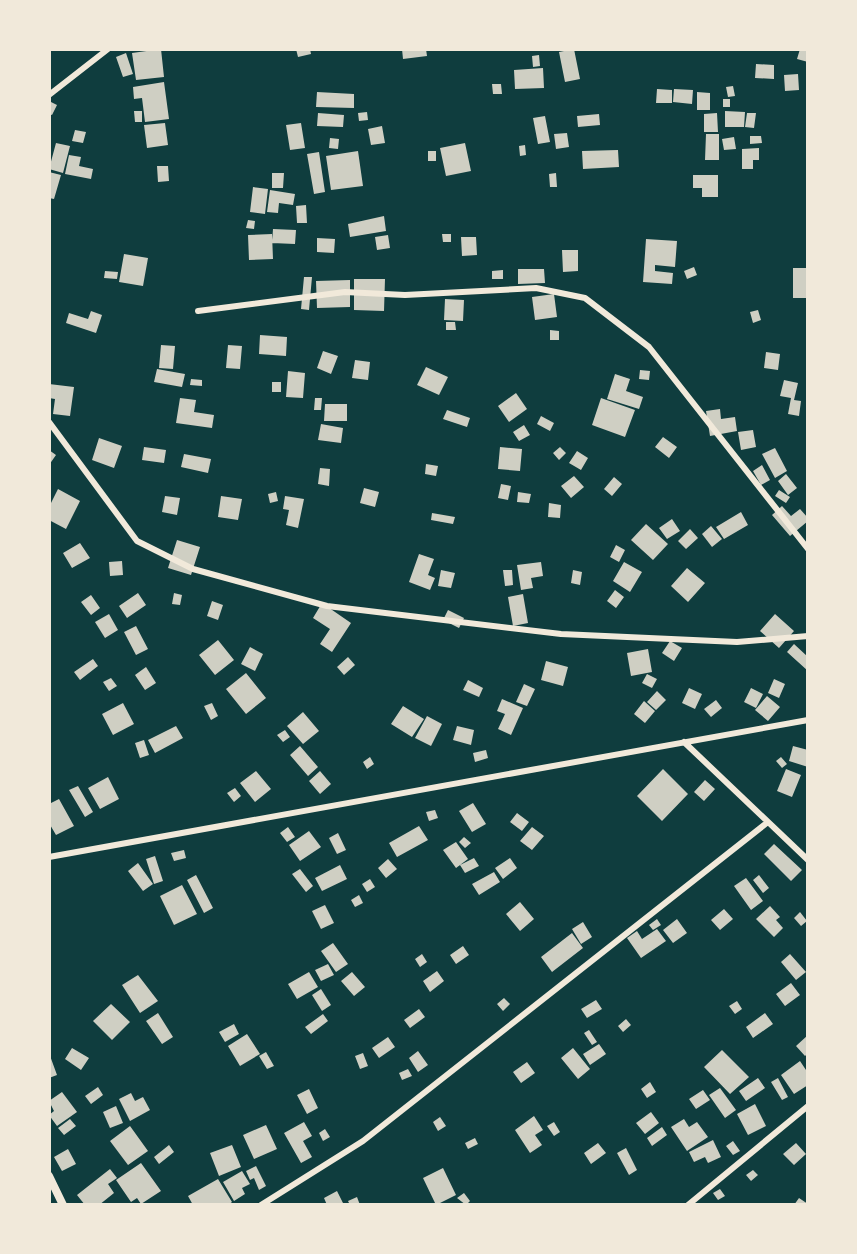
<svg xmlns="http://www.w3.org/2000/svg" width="857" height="1254" font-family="Montserrat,sans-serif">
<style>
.building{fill:#cfcfc3}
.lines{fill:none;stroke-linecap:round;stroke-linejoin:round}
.minor{stroke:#f1e9da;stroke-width:6}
.tertiary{stroke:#f1e9da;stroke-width:8}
</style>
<rect width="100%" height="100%" fill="#0f3d3e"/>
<path class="building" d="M161,49l3,28 -28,3 -4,-27z
M296,49h14l1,5 -13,3z
M402,49h24l1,7 -24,3z
M574,49l6,30 -15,3 -6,-30z
M800,49h8v13l-11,-3z
M126,53l7,21 -10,3 -7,-20z
M539,55l1,11 -7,1 -1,-11z
M756,64l18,1v14l-19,-1z
M543,68l1,20 -29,1 -1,-19z
M798,74l1,16 -14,1 -1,-16z
M164,82l5,37 -24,3 -3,-24 -8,1 -1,-12z
M492,84h9l1,10h-9z
M733,86l2,10 -7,1 -2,-10z
M657,89l15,1v13h-16z
M674,89l19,1 -1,14 -19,-2z
M317,92l37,2v14l-38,-1z
M697,92l13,1v17h-13z
M723,99h7v8h-7z
M49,101l8,4 -5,10 -3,-1z
M134,111h8v11h-7z
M725,111l20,1 -1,15h-19z
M367,112l1,8 -9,1 -1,-8z
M318,113l26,2 -1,12 -26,-1z
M717,113l1,19h-14v-18z
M747,113h9l-2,15 -9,-1z
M599,114l1,11 -22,2 -1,-11z
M545,116l5,26 -12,2 -5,-26z
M165,123l3,22 -21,3 -3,-23z
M301,123l4,25 -15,2 -4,-25z
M382,126l3,17 -14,2 -3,-16z
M75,130l11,2 -3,11 -11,-2z
M567,133l2,14 -13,2 -2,-15z
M706,134h13v26h-14z
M750,136h11l1,7 -12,1z
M734,137l2,12 -12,1 -2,-11z
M330,138l9,1 -1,10 -9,-1z
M56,143l14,3 -7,27 -14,-4z
M465,143l6,28 -25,5 -6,-28z
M525,145l1,10 -6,1 -1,-10z
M759,148v12h-6v9h-11v-20z
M618,150l1,17 -36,2 -1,-18z
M358,151l5,35 -32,4 -5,-34z
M428,151h8v10h-8z
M319,152l6,40 -11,2 -7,-40z
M69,155l12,2 -2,9 14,3 -2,10 -26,-5z
M157,166h11l1,15 -11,1z
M49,172l12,3 -7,24 -5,-1z
M272,173h12l-1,15h-11z
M556,173l1,14h-7l-1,-13z
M693,175h25v22h-16v-9h-9z
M253,187l15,2 -3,25 -15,-2z
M270,190l25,4 -2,11 -14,-2 -1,10 -11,-1z
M306,205l1,18h-10l-1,-17z
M384,216l2,15 -36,6 -2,-13z
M248,220l7,1 -1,8 -8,-1z
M273,229l23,1 -1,14 -23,-1z
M272,234l1,25 -24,1 -1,-25z
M442,234h9v8h-8z
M388,235l2,13 -13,2 -2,-13z
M461,237h15l1,18 -15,1z
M317,238l18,1 -1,14 -17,-1z
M646,239l31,2 -2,26 -20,-2v6l18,2 -1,11 -29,-2z
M562,250h16v21l-15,1z
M124,254l24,4 -5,28 -24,-4z
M694,267l3,8 -10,4 -3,-8z
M793,268h15v30h-15z
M518,269h26l1,14 -27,1z
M503,270v9h-11v-8z
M105,271l13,1 -1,7 -13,-1z
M304,277h8l-3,33 -8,-1z
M354,279h31l-1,32 -30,-1z
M350,280v27l-33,1 -1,-27z
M554,294l3,23 -22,3 -3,-23z
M445,299l19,1 -1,21 -19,-1z
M758,310l3,10 -8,3 -3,-11z
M91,311l11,4 -6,18 -30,-10 3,-10 19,6z
M446,322h9l1,8h-10z
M550,330l9,1v9h-9z
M260,335l27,2 -1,19 -27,-2z
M161,345l14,1 -2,23 -14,-1z
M228,345l14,1 -2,23 -14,-1z
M323,351l15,5 -7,18 -14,-6z
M766,352l14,2 -2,16 -14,-2z
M355,360l15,2 -2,18 -16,-2z
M426,367l22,10 -9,18 -22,-10z
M157,369l28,5 -3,13 -28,-5z
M640,370l10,1 -1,9 -10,-1z
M288,371l17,2 -2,25 -17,-1z
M615,374l15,5 -4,12 17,6 -4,12 -32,-10z
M191,379l11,1v6l-12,-1z
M784,380l14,3 -4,17 7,1 -2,15 -11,-2 3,-16 -11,-2z
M272,382h9v10h-9z
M49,384l25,3 -4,29 -17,-2 2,-15 -6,-1z
M516,393l11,16 -18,13 -11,-16z
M180,398l16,2 -2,12 20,3 -2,13 -36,-5z
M315,398h7l-1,12h-7z
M601,398l34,12 -10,27 -33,-12z
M325,404h22v17h-23z
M720,409l1,10 14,-2 2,14 -27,5 -4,-25z
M447,410l23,8 -3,9 -24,-8z
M541,416l13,7 -4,8 -13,-7z
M321,424l22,4 -2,15 -23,-3z
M524,425l6,10 -11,6 -6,-9z
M753,430l3,17 -15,3 -3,-18z
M663,437l14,10 -8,11 -14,-11z
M99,438l23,8 -8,22 -22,-8z
M144,447l22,3 -2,13 -22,-3z
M500,447l22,2 -2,22 -22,-2z
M560,447l6,6 -7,7 -6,-7z
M775,448l12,23 -12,7 -13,-24z
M49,450l7,5 -7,10z
M577,451l11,7 -7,12 -12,-7z
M184,454l27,5 -3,14 -27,-6z
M426,464l12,2 -2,10 -11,-2z
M762,465l8,15 -9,5 -8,-14z
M320,468l10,1 -1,17 -11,-2z
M786,474l11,14 -9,7 -10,-14z
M574,476l10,11 -13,11 -10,-12z
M614,477l8,7 -10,12 -8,-7z
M501,484l10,2 -3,14 -10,-2z
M364,488l15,4 -4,15 -15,-4z
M58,489l22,12 -14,28 -17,-9v-13z
M779,490l11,7 -4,6 -11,-7z
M276,492l2,9 -8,2 -2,-9z
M518,492l13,2 -2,9 -12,-1z
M165,496l15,2 -3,17 -15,-3z
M221,496l21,3 -4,21 -20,-3z
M285,496l19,3 -6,29 -12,-3 3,-15 -6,-1z
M549,503l12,2 -1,13 -12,-1z
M782,506l9,10 9,-7 8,9v3l-18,15 -18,-21z
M741,512l7,13 -24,14 -8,-12z
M432,513l23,4 -2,7 -22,-4z
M672,519l8,12 -13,8 -8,-11z
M646,524l22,20 -15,16 -22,-20z
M711,526l11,13 -10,8 -10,-13z
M690,529l8,9 -12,11 -8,-8z
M177,540l23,7 -9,28 -23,-7z
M80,543l10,15 -18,10 -9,-15z
M616,545l9,5 -6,12 -9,-5z
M419,554l15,5 -6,16 7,3 -5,12 -21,-8z
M122,561l1,14 -13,1 -1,-14z
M541,562l2,14 -12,2 2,10 -12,2 -4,-25z
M624,562l18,10 -12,20 -17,-11z
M687,568l18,15 -17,19 -17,-16z
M441,570l14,3 -4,15 -13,-2z
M503,570h9l1,15 -8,1z
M573,570l9,2 -2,13 -9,-2z
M615,590l9,7 -8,11 -9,-7z
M138,593l8,12 -19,13 -8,-12z
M174,593l8,2 -2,10 -8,-1z
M523,594l5,29 -15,3 -5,-29z
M91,595l9,13 -9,7 -10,-13z
M212,601l11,4 -5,15 -11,-4z
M322,603l29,20 -19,29 -12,-8 10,-15 -17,-11z
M448,610l16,8 -5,10 -16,-8z
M109,614l9,16 -13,8 -10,-16z
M775,614l19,17 -15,17 -19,-17z
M136,626l12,23 -12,6 -12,-23z
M218,640l16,20 -19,15 -16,-20z
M670,641l12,7 -8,13 -12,-8z
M794,644l14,13v14l-21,-19z
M250,647l13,7 -8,17 -14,-7z
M648,649l4,23 -21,4 -4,-23z
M348,657l7,8 -11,10 -7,-8z
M93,659l5,7 -18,14 -6,-8z
M546,661l22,6 -5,19 -22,-6z
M146,667l10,16 -11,7 -10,-15z
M246,673l20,25 -20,16 -20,-25z
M647,674l10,5 -5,9 -10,-5z
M111,678l6,8 -8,5 -6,-9z
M774,679l11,5 -6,14 -11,-5z
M468,680l15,8 -4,9 -16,-7z
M524,684l11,5 -8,17 -11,-4z
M689,688l13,6 -7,15 -13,-6z
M751,688l12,6 -7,14 -12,-6z
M657,691l9,9 -10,10 -9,-8z
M767,696l13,11 -12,14 -13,-11z
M502,699l21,9 -12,27 -13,-6 7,-15 -8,-3z
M716,700l6,8 -11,9 -7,-8z
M644,701l11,10 -10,12 -11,-9z
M123,703l11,21 -21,11 -11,-21z
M212,703l6,13 -7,4 -7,-14z
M403,706l21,13 -12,18 -21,-13z
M303,712l16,19 -16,13 -16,-18z
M427,716l15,8 -11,22 -16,-8z
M176,726l7,12 -28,15 -7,-13z
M457,726l17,4 -3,15 -18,-5z
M285,730l5,7 -7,5 -6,-7z
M144,740l5,15 -9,3 -5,-15z
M300,746l18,21 -10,9 -18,-21z
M793,746l15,4v17l-19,-6z
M486,750l2,8 -13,4 -2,-9z
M370,757l4,7 -7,5 -4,-7z
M781,757l6,7 -5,4 -6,-7z
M663,769l25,25 -26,27 -25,-25z
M786,769l15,6 -9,22 -15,-6z
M256,771l15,18 -16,13 -15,-19z
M320,771l11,13 -11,10 -11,-13z
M108,777l11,22 -19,10 -12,-21z
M705,780l10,9 -11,12 -10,-9z
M78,786l15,26 -8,5 -16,-27z
M235,788l6,8 -7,6 -7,-9z
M59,799l15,27 -18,9 -7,-12v-19z
M473,803l13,21 -14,8 -13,-21z
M435,810l3,8 -9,3 -3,-9z
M517,813l12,9 -7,9 -12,-9z
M419,826l9,14 -31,17 -8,-14z
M288,827l7,10 -8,5 -7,-9z
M532,827l12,9 -12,14 -12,-9z
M309,831l12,16 -21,14 -11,-16z
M338,833l8,17 -9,4 -8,-16z
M464,837l7,6 -6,5 -6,-6z
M456,842l12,17 -12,9 -13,-18z
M774,844l28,26 -11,11 -27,-27z
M184,850l2,8 -12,3 -3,-8z
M155,856l8,25 -9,3 -8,-25z
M474,858l5,8 -14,7 -5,-8z
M510,858l7,10 -14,11 -8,-11z
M388,859l9,10 -11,9 -8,-10z
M138,863l15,21 -10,7 -15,-20z
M340,865l7,14 -25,12 -7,-13z
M300,869l13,17 -7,6 -14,-18z
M494,872l6,10 -21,13 -7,-11z
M196,875l17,33 -9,5 -17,-33z
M759,875l10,13 -6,5 -10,-13z
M746,878l17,23 -12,9 -17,-24z
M370,879l5,8 -8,5 -5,-8z
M182,885l15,29 -23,11 -14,-29z
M359,895l4,8 -8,4 -4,-7z
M520,902l14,17 -14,12 -14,-17z
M325,905l9,18 -13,6 -9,-18z
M770,906l10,11 -4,3 7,8 -9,9 -18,-18z
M724,909l9,10 -13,11 -9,-10z
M800,912l7,9 -6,5 -7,-8z
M657,919l4,6 -8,5 -4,-5z
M677,919l10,14 -14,10 -10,-13z
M583,922l9,15 -11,7 -9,-15z
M657,929l9,12 -25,17 -14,-20 10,-7 5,8z
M572,933l11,15 -31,24 -11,-15z
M333,943l15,21 -12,8 -15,-21z
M463,946l6,9 -13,9 -6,-9z
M422,954l5,8 -7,5 -5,-8z
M790,954l16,18 -10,8 -15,-18z
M328,964l6,11 -13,6 -6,-11z
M437,971l7,10 -14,11 -7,-11z
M309,972l9,15 -21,12 -9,-15z
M352,972l13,15 -11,9 -13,-15z
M138,975l20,26 -18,12 -18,-28z
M791,983l9,12 -15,11 -9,-12z
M321,989l10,16 -9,6 -10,-16z
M504,998l6,6 -7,7 -6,-7z
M596,1000l6,9 -15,9 -6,-9z
M737,1001l5,8 -7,5 -6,-8z
M111,1004l19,18 -18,18 -19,-19z
M419,1009l6,8 -15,11 -6,-8z
M158,1013l15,24 -11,7 -16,-23z
M765,1013l8,11 -20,14 -7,-11z
M323,1014l5,7 -17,13 -6,-7z
M626,1019l5,6 -8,7 -5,-6z
M234,1024l5,10 -14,8 -6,-10z
M589,1030l8,12 -5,3 -8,-12z
M247,1034l13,20 -20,12 -12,-20z
M808,1035v18l-3,3 -9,-10z
M388,1037l7,10 -16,11 -7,-10z
M599,1044l7,10 -16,11 -7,-11z
M72,1048l17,10 -8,12 -16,-11z
M573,1048l17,21 -12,10 -17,-21z
M722,1050l27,27 -19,17 -26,-27z
M418,1051l10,14 -10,7 -9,-14z
M266,1052l8,14 -7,3 -8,-13z
M49,1053l8,22 -8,3z
M363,1053l5,13 -8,3 -5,-13z
M800,1061l8,12v12l-14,9 -13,-19z
M527,1062l8,11 -14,10 -8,-11z
M408,1069l4,7 -10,4 -3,-7z
M758,1078l7,10 -19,13 -7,-10z
M778,1078l10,19 -6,3 -11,-18z
M650,1082l6,10 -9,6 -6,-9z
M98,1087l5,8 -12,9 -6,-8z
M720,1088l16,22 -11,8 -16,-23z
M309,1089l9,19 -11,6 -10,-19z
M703,1090l7,10 -14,9 -7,-10z
M62,1092l15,20 -20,14 -8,-11 5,-4 -5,-10z
M131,1093l4,8 8,-4 7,13 -20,11 -11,-22z
M755,1104l11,22 -18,9 -11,-21z
M116,1106l7,17 -13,5 -7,-16z
M651,1112l8,11 -14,11 -9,-11z
M534,1116l9,14 -8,5 7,10 -12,8 -15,-23z
M440,1117l6,9 -8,5 -5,-9z
M70,1119l6,7 -12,9 -6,-7z
M684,1119l5,8 8,-5 11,15 -21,14 -16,-24z
M304,1122l8,14 -9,5 9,16 -11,6 -17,-30z
M554,1122l6,10 -6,4 -7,-10z
M266,1125l11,24 -23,10 -11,-24z
M130,1126l18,25 -20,14 -18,-24z
M662,1127l5,8 -15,11 -5,-8z
M325,1129l5,8 -7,4 -4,-8z
M475,1138l3,6 -10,5 -3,-6z
M713,1140l8,17 -13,6 -3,-6 -11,5 -5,-10z
M733,1141l7,10 -7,4 -7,-9z
M598,1143l8,10 -15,11 -7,-11z
M796,1143l10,11 -12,11 -11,-11z
M169,1145l5,7 -15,12 -5,-7z
M232,1145l9,22 -22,9 -9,-23z
M626,1148l11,22 -8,5 -12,-22z
M68,1149l8,15 -14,7 -8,-14z
M141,1163l20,28 -20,13 -4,-6 -6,4 -15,-22z
M256,1166l10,20 -7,4 -5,-12 -4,2 -4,-9z
M443,1168l13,27 -20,10 -13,-27z
M110,1169l7,9 -9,6 6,9 -15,12h-14l-8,-10z
M753,1170l5,5 -7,6 -5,-6z
M242,1171l8,13 -8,4 3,6 -11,7 -11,-19z
M218,1179l14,23 -4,3h-35l-5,-9z
M720,1189l5,7 -7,4 -5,-7z
M337,1191l7,14h-17l-3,-7z
M464,1193l6,8 -4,4 -9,-7z
M357,1197l3,8h-10l-2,-4z
M799,1198l9,6v1h-14z"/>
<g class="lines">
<path class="minor" d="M49,95l59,-46
M198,311l147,-19 60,3 131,-7 49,10 64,49 159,202
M49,422l88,119 56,28 134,37 234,28 176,8 71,-6
M684,742l124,118
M49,857l759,-137
M261,1205l102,-64 405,-319
M688,1205l120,-99"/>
<path class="tertiary" d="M49,1176l14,29"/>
</g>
<rect width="857" height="1254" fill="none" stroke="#f1e9da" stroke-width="102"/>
</svg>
